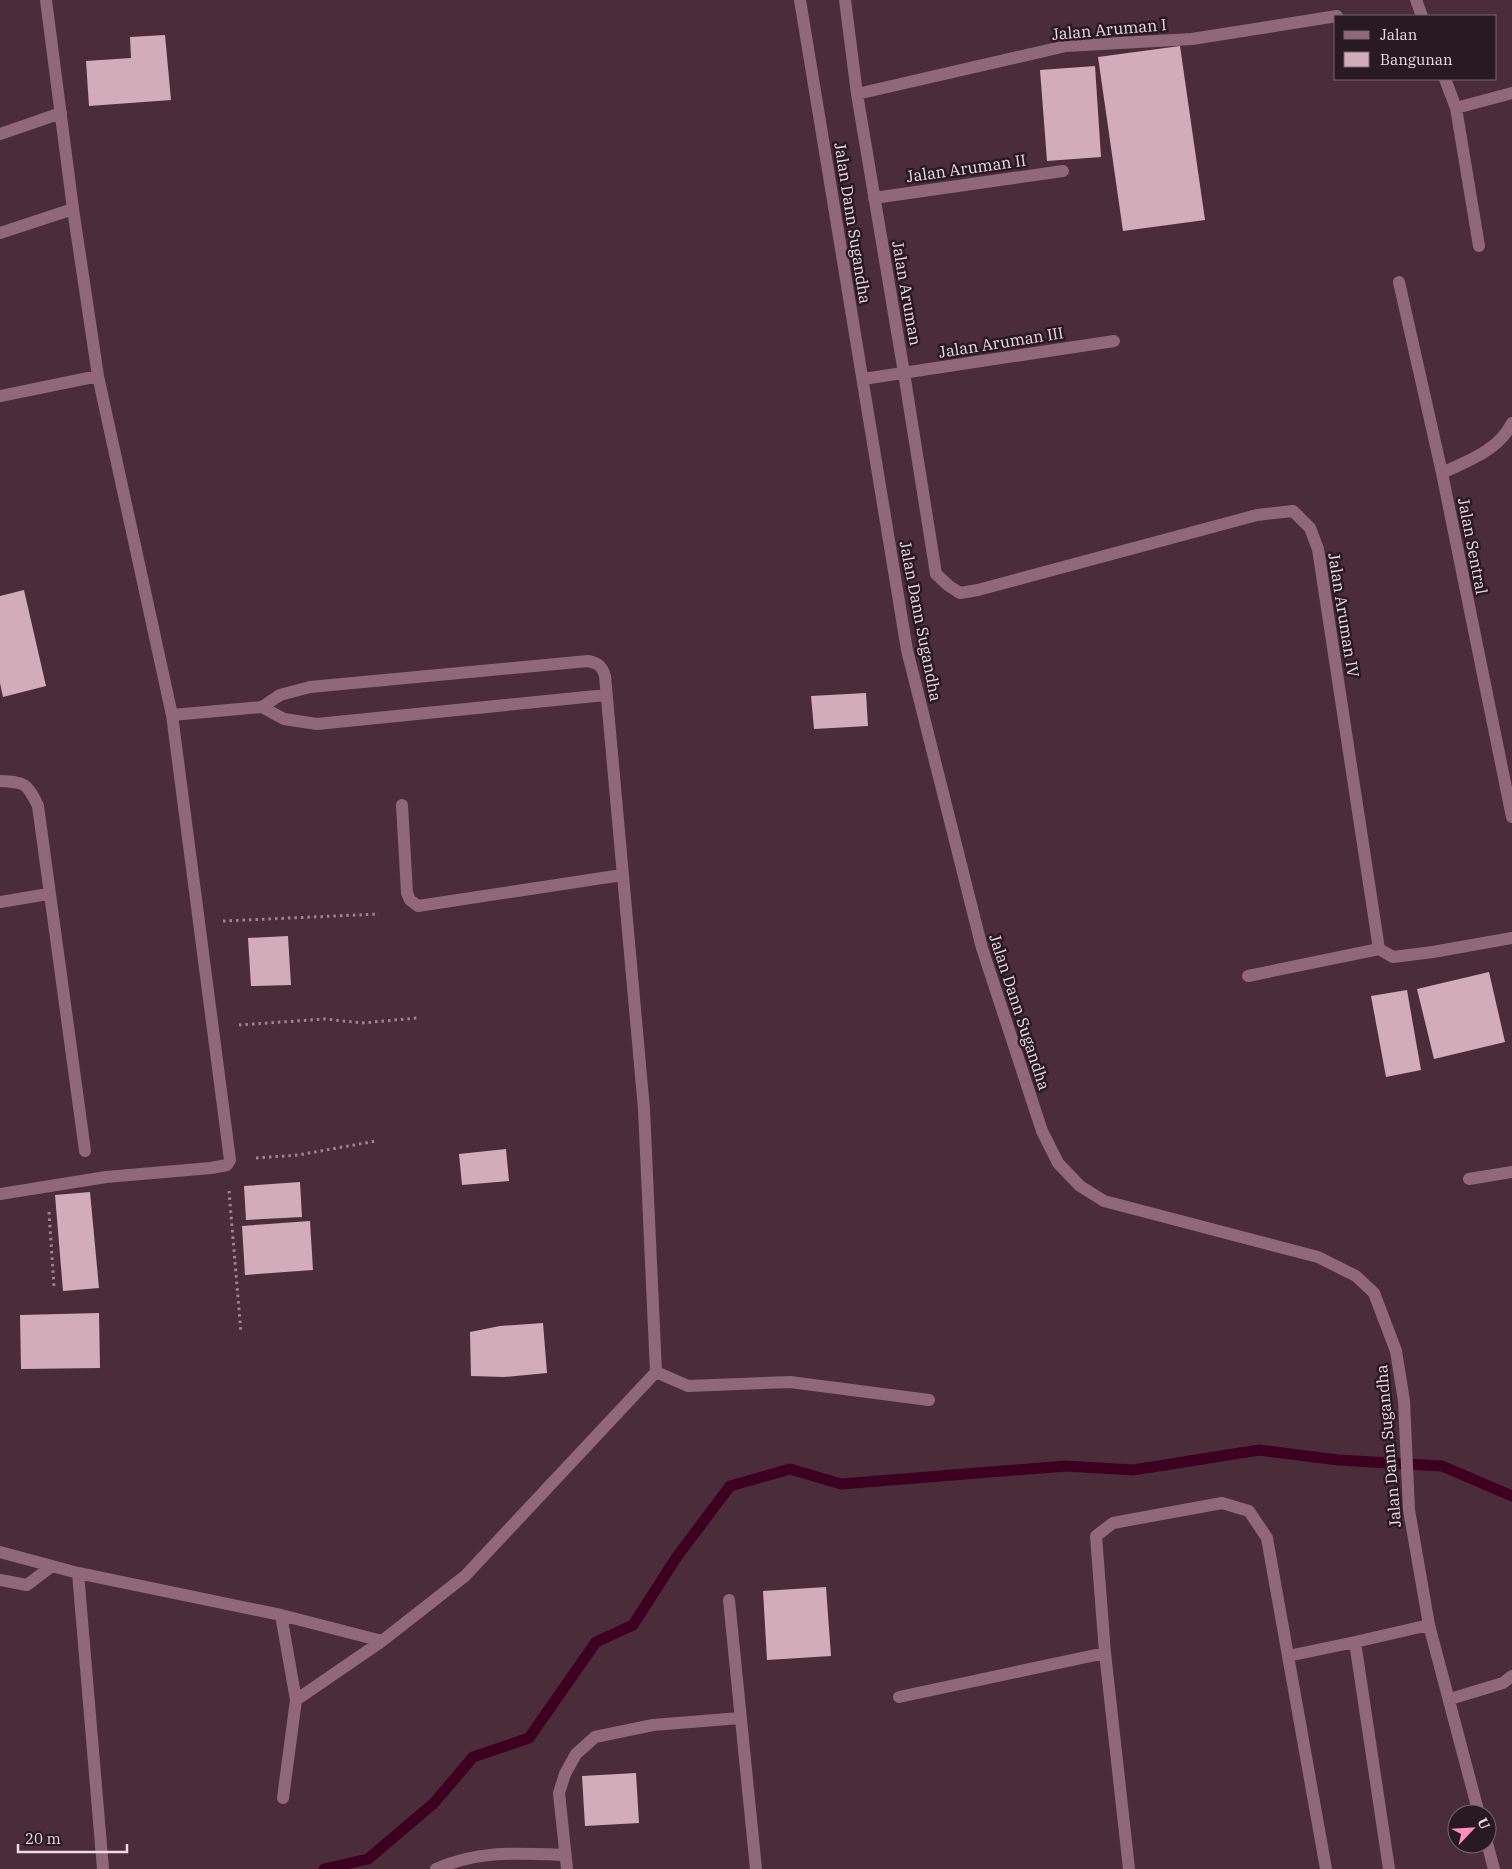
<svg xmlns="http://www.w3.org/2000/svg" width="1512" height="1869" font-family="'IBM Plex Serif',serif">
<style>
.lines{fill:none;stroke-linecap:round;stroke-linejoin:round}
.stream{stroke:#3e0021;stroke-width:11}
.building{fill:#d2acb9}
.path{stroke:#9e858e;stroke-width:3;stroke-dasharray:2.5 4;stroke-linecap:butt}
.minor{stroke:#916878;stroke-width:12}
.labels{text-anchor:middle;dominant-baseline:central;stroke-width:5;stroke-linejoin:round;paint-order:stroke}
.street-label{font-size:16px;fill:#eedae1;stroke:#281a20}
</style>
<rect width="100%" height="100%" fill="#4b2d39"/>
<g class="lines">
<path class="stream" d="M324,1869l44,-10 66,-56 39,-46 56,-19 67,-96 37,-17 43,-67 54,-72 60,-17 51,15 225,-18 67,4 126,-20 79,10 104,6 70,30"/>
</g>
<path class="building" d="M165,35l6,65 -82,6 -3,-45 45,-3 -1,-21z
M1180,46l25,174 -82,11 -25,-174z
M1095,66l6,91 -54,4 -7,-91z
M24,590l22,96 -43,11 -3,-14v-87z
M866,693l2,33 -54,3 -3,-33z
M288,936l3,49 -40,1 -3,-48z
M1489,972l16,70 -71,17 -17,-70z
M1407,990l14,80 -35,7 -15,-81z
M506,1149l3,32 -47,4 -3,-31z
M300,1182l2,35 -56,3 -2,-34z
M90,1192l9,96 -36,3 -8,-96z
M310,1221l3,49 -68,5 -3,-49z
M99,1313l1,55 -79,1 -1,-54z
M543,1323l4,50 -43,4 -33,-1 -1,-44 30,-6z
M826,1587l5,69 -64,4 -4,-69z
M636,1773l3,50 -54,3 -3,-50z"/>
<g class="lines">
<path class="path" d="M223,921l156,-7
M239,1025l86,-6 37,4 55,-5
M256,1158l42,-3 78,-14
M229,1191l12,142
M49,1212l5,74"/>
<path class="minor" d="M800,0l107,650 75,298 60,183 16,32 22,23 24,15 214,56 38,19 18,17 22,58 8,50 5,109 20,115 50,189
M845,0l12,94 47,279 32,201 13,12 11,7 18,-3 279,-75 36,-4 17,17 8,21 61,400 14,8 40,-5 79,-14
M1416,0l6,16
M1445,79l11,29 23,138
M857,94l209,-48 126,-7 145,-23
M1456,108l56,-15
M0,134l61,-21
M874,198l189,-27
M0,233l73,-24
M1399,282l43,191 70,344
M863,379l251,-38
M0,396l98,-20
M1442,473c26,-12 57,-23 70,-50
M262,707l22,12 33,5 289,-29
M172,715l90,-8 18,-12 30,-8 278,-26c10,2 14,5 17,15l39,433 12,263 -191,204 -83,65 -86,59
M0,781c25,1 27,2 38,25l47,345
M402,805l5,88 3,7 8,6 204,-31
M0,902l48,-8
M1248,976l131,-27
M1469,1179l43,-7
M0,1194l106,-17 105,-9 16,-3 3,-5 -58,-445 -74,-339 -25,-167 -27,-209
M656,1372l32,14 102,-4 139,18
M0,1552l78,21 203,42 101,26
M78,1573l25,296
M0,1580l27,5 25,-19
M729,1600l27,269
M281,1615l15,85 -13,98
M1355,1642l74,-17
M1288,1656l67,-14 34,227
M899,1697l206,-44
M1450,1699l53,-16 9,-7
M1487,1843l7,26
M436,1869c43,-19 84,-16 129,-14
M567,1869l-8,-76 6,-19 11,-20 19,-17 58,-12 87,-7
M1129,1869l-24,-216 -9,-117 17,-13 109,-20 27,8 18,27 59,331"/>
</g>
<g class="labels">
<g class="street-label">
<text transform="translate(1109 29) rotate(-5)">Jalan Aruman I</text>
<text transform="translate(966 168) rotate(-8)">Jalan Aruman II</text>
<text transform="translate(853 223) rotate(81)">Jalan Dann Sugandha</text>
<text transform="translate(907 293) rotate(80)">Jalan Aruman</text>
<text transform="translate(1001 342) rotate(-9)">Jalan Aruman III</text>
<text transform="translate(1473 546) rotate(79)">Jalan Sentral</text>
<text transform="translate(1344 615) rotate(81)">Jalan Aruman IV</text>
<text transform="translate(921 621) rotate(79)">Jalan Dann Sugandha</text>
<text transform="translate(1020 1012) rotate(72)">Jalan Dann Sugandha</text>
<text transform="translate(1388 1446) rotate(-95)">Jalan Dann Sugandha</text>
</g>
</g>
<rect x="1334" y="15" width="162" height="65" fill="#281a20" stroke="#77676d"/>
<rect x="1344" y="31" width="25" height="8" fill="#916878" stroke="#77676d"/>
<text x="1380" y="40" font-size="15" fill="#eedae1">Jalan</text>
<rect x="1344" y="52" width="25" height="15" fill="#d2acb9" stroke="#77676d"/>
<text x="1380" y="65" font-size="15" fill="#eedae1">Bangunan</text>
<g transform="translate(1472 1829) rotate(65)"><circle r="24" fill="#281a20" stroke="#77676d"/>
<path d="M0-4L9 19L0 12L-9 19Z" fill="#fe8ebd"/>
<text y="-8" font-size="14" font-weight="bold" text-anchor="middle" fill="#eedae1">U</text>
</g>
<path d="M18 1844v8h109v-8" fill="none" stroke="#eedae1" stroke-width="2.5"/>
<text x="25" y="1844" font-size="15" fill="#eedae1" stroke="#281a20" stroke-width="4" paint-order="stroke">20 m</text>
</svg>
